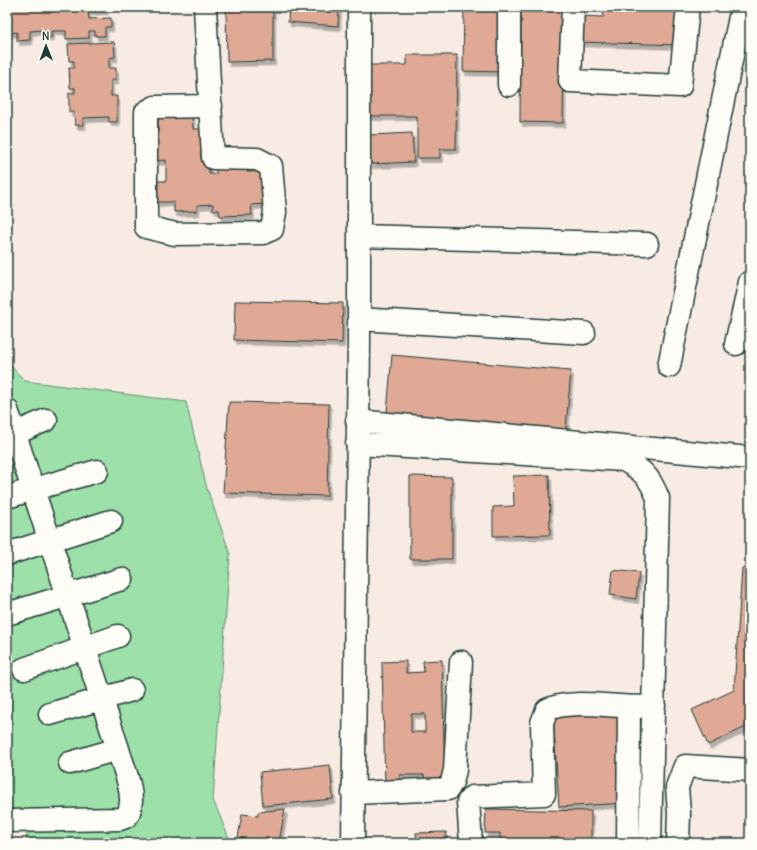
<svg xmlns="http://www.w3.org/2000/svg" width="757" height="850" font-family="Delius,sans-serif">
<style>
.green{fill:#9ee0aa;stroke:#5e8e6f}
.building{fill:#e0a996;stroke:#1f3d34;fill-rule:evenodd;filter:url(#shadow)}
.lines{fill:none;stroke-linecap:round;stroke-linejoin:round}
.minor-casing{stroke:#1f3d34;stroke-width:25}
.minor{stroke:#fdfcf7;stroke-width:22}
</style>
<defs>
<filter id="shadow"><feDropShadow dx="2.5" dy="4.5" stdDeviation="0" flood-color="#0004"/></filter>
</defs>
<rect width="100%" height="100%" fill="#f7ebe4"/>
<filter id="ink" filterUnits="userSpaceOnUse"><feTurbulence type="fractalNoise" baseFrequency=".025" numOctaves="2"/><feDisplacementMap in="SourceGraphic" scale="8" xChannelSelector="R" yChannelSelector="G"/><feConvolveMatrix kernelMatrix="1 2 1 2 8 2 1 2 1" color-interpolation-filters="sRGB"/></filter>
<g filter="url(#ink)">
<path class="green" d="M7,362l18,19 161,21 21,87 23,64 -17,247 18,43h-204l-1,-27 -19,-3z"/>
<path class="building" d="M7,7h99v3l-18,1 1,8 22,-1v9h-6v9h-10v-5h-6v7l-23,1v-8h-15l1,6h-9v-7l-13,1v9l-13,1v-9l-8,1v9h-2z
M289,7h50l-1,19 -50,-4z
M464,7h41l-2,65 -40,-1z
M521,7h43l-1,116 -43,-1z
M604,7h79l-1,38 -103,-3v-26l24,1z
M226,8h47v53l-46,1z
M114,42l1,15 -6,1v10h7v12h-5v16h6v26h-8v-5l-26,1v7h-8l-1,-13h-5v-19h6v-5h-5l-1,-20h5v-7h-5l-1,-17z
M407,55h50l-1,94h-16v9h-23v-42h-51l1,-51h40z
M192,115l1,14h7l1,30 8,3v12h7v-8l31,-1v7l19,-1 1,33 -16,1 1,10 -32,1 -1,-6h-6v-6l-16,1v6l-23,1v-10h-17l-1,-21h10v-21l-15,1 -2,-29h9v-15z
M412,133l2,29 -44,2 -1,-29z
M235,301l108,2 -1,40 -108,-3z
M392,355l179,16 -6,68 -179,-16z
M229,402l100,2 -2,92 -104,-3z
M549,475l1,60 -57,1v-29l21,-1 -1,-30z
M410,476l42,1v82h-42z
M742,568h8v157l-42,20 -16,-35 42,-20z
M613,570l26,3 -3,26 -26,-4z
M442,660l3,123 -21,1v-9h-24v9l-15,1 -3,-123 24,-1v12l18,-1 -1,-11zM411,714h14v18h-14z
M620,708l6,95 -67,4 -6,-94z
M330,765l3,34 -70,7 -3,-34z
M285,809l-6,34 -41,-5 4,-24 16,2v-4z
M486,809l105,2v32h-91v-10h-15z
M446,832l1,11h-43l13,-1 -1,-9z"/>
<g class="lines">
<g class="minor-casing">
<path id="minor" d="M205,7l8,151 44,1 14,7 4,46 -3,17 -9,4 -88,1 -29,-7v-115l9,-5 56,-1
M573,7l-3,74 110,5 8,-79
M509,85v-78
M359,236l288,8
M359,319l225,14
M736,344l14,-62
M669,366l73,-359
M7,410l111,339c5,18 18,45 11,63 -1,4 -5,6 -9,7l-113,2
M357,421l393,37
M7,437l39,-17
M357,444l267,16c20,11 26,18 34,38l-8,345
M7,497l90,-26
M7,554l104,-33
M7,614l115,-35
M24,669l94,-33
M50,714l82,-24
M70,763l48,-14
M353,793l95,-4 4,-7 3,-12 6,-108
M353,843l6,-500v-336
M471,843l-3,-41 4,-5 72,-3 -2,-71 5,-13c23,-13 78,0 107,-4
M628,843l1,-135
M678,843l1,-30 -2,-26 8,-21 65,4"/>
</g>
<use href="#minor" class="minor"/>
</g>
</g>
<rect width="757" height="850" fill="none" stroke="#fdfcf7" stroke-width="24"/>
<rect x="12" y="12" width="733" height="826" fill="none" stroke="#1f3d34" stroke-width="1.5" filter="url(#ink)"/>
<g transform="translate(46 46) rotate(359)" stroke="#fdfcf7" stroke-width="3" paint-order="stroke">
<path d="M0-3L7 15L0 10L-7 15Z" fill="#1f3d34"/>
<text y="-6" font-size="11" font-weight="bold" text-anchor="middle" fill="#1f3d34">N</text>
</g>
</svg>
